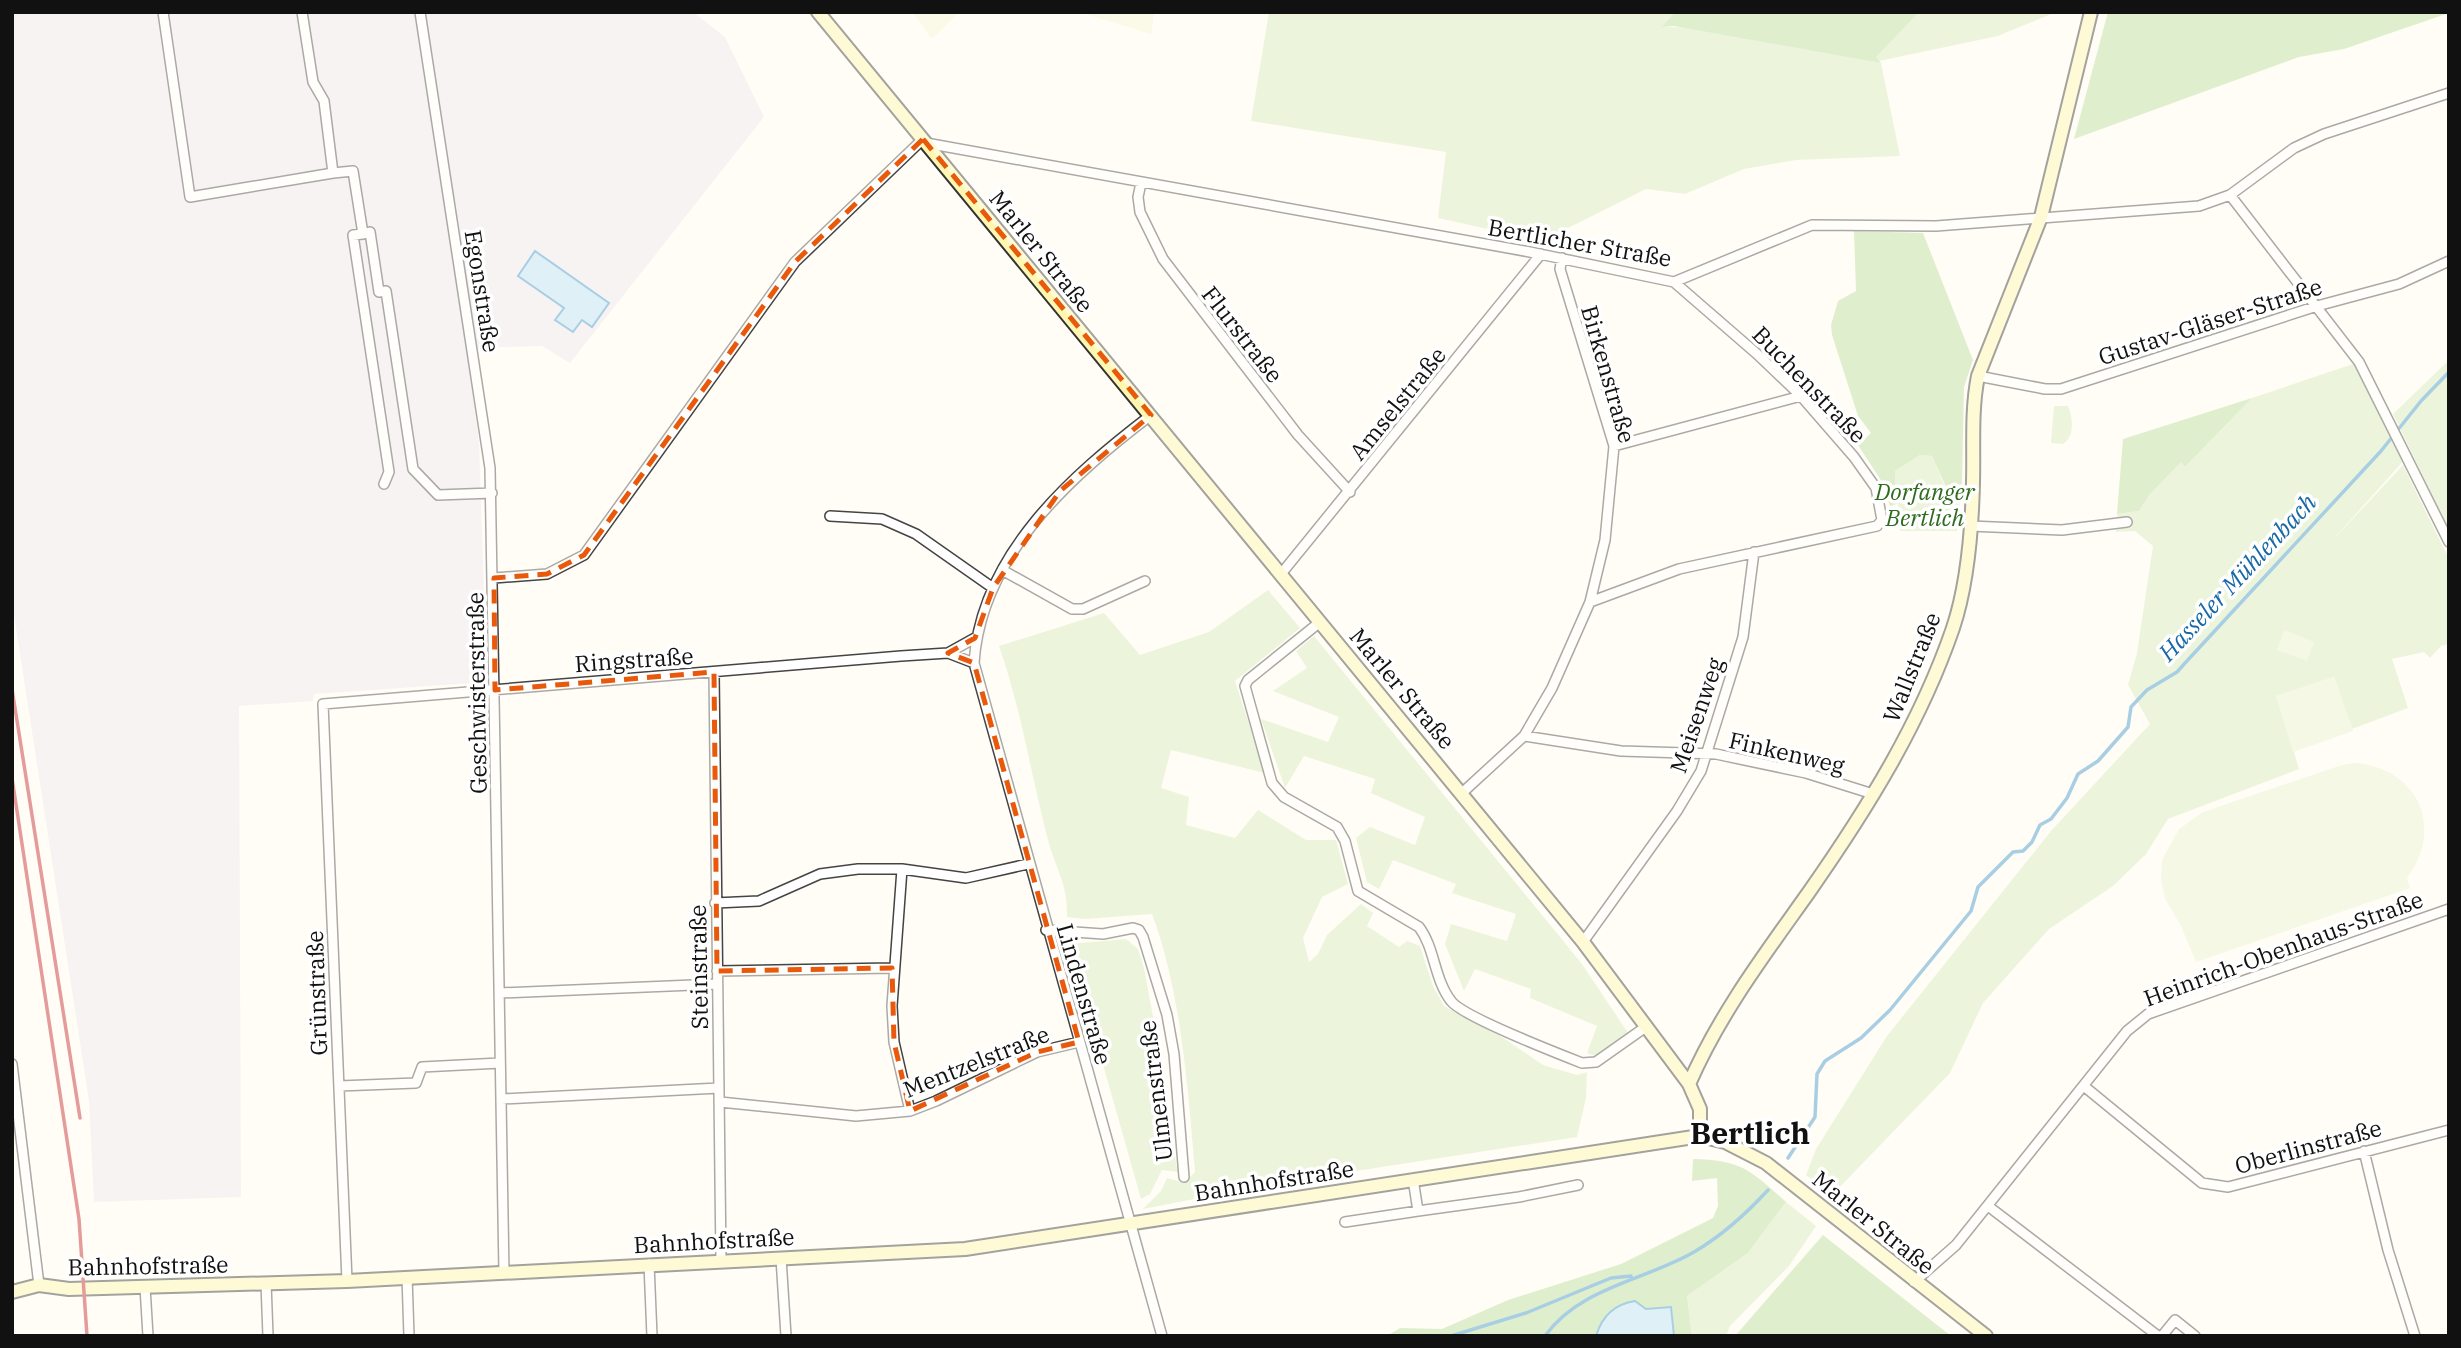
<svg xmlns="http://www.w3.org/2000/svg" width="2461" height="1348" font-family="'IBM Plex Serif',serif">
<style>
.industrial{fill:#eee6ef}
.farmland{fill:#f6f3d4}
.green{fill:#d5ebbd}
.forest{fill:#b9dc9c}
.pitch{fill:#e6f2cf}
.water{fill:#b9e0f7;stroke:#3f96cf;stroke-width:2}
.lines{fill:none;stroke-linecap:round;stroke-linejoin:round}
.stream{stroke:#3f96cf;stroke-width:3.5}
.street-casing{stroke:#444;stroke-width:12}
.secondary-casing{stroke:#333;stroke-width:16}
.street{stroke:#fff;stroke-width:9}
.secondary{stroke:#fff6b0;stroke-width:12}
.rail{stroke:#c4262e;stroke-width:3.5}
.marked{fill:none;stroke:#e8590c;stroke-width:5;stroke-dasharray:14 9;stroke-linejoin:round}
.labels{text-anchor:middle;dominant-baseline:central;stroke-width:7;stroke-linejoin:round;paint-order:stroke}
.street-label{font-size:23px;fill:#111;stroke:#fff}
.park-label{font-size:23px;font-style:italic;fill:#2f6b1f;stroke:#fff}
.water-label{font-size:24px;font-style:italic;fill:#1768a6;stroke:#fff}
.district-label{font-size:30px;font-weight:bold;fill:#111;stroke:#fff}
</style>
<rect width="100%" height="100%" fill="#fffdf5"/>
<path class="industrial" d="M12,12h411l1,3 17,-3h252l32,25 39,80 -194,246 -28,-17 -75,2 12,95 8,239 -173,12 -1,7 -74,5 2,491 -147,5 -5,-101 -77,-499z"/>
<path class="farmland" d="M912,12h47l-27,27z
M1079,12h75l-3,22z"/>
<path class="green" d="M1269,12h406l-12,15 237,4 19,-19h137l-58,24 -119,25 -4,-3 6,-7 -29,6 29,6 19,93 -104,4 -52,9 -59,25 -39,-5 -104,52 -104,-23 8,-66 -195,-31z
M2449,360v170l-56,-116z
M2359,362l48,95 -77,86 73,-78 46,94v85l-8,2 -11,12 -6,-6 -32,7 16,49 -56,21 -18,-52 -57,19 22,73 -131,50 -22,35 -33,32 -64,43 -66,74 -33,70 -118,122 -26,-20 10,-26 71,-113 164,-205 99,-107 -22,-39 9,-32 16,-107 -18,-15 -19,1 1,-18 22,-3 11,-17 31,-33 4,6 67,-69z
M2054,406h14c5,12 7,30 -5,38l-12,-1z
M1920,455l12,1 13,31 17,-3 -5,47h-57l-5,-60z
M1268,590l32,38 -65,53 30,92 -94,-23 -10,38 28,9 -3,28 49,13 23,-28 48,30h30l12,44 -26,13 -19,41 6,24 9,-8 9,-19 34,-31 12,9 -6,13 32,21 8,-6 13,5 13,40 11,20 58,31 41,28 34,10 10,-3 -1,26 -9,39 -305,47 -129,25 18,-18 6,-13 18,5 10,-11c-7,-82 -14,-181 -43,-258l-67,5 -18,-2c1,-33 -11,-47 -19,-77 -17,-65 -27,-131 -49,-194l105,-33 36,42 69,-23z
M1314,636l268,328 46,69 -33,23 -8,-3 10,-27 -67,-28 1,-9 -56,-20 -11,22 -19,-47 6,-20 56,17 9,-27 -64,-21 4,-9 -63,-24 -14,29 -12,-7 -11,-44 14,-11 45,18 10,-28 -54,-24 4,-14 -71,-23 -19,32 -24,-69 67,23 11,-25 -66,-26 34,-23 -11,-17z
M1126,939l12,10 6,19 15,81 5,58 14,65 -16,-2 -12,24 -9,5 -72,-255z
M1786,1202l30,24 -27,40 -59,60 -4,10h-34l-5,-40 61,-43z"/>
<path class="forest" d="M1675,12h244l-43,45 5,6 -207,-37 -12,1z
M2108,12h341v1l-105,36 -45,8 -225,82z
M1854,231l69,2 50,127 -9,27 -2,97 -16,3 -14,-31 -12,-1 -25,16 2,33 -7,2 -8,-24 -24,-37 13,-12 -13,-17 -26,-81 -1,-10 7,-24 18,-10z
M2252,398l-67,69 -4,-5 -31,32 -11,17 -22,3 6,-75z
M1693,1159c50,1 58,12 93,43l-38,51 -61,43 5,40h-305l13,-8 42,1 66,-29 113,-36 92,-46 5,-12 -1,-28 -25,3z
M1823,1235l128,101h-216z"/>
<path class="pitch" d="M2284,630l30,12 -7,19 -30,-11z
M2334,677l19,54 -60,21 -17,-56z
M2357,763c62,7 87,65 50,115l3,10 -214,74 -15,-36 -16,-28 -4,-18 1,-20 17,-31 24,-17 139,-47z"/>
<path class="water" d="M535,251l74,52 -17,24 -10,-7 -9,12 -18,-12 9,-12 -46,-32z
M1635,1301l11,8 25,-2 3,29h-78c6,-20 19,-32 39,-35z"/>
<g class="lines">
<path class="stream" d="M1788,1158l27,-41 2,-43 8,-13 36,-23 29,-28 81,-99 7,-24 35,-35 10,-1 9,-9 8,-17 11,-6 16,-21 11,-24 20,-13 30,-34 3,-20 16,-17 30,-18 9,-10 195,-211 40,-50 28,-29
M1451,1336l75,-23 85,-35 20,-2
M1545,1336c35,-49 101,-56 149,-84 29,-17 52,-38 74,-62"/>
<g class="street-casing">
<path id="street" d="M163,12l27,185 143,-24
M302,12l11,70 11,19 9,72 20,-2 10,63 -10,1 36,237 -5,12
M420,12l70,456 14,805
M926,143l604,109 144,30 138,-57 124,1 263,-20 31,-11 64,-47 30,-14 125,-41
M1141,183l-3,14 2,15 23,47 135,176 52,57
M2230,195l129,167 90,180
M363,234l7,-2 9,60 7,-1 27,178 25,26 54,-2
M1978,376l67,13h16l256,-83 82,-22 50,-23
M1151,415c-81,62 -170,140 -177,248l188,673
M1614,446l187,-50
M830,516l52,3 34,15 77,54
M1970,526l92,4 65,-8
M1004,571l68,38h11l62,-28
M1281,574l260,-320
M494,578l53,-4 37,-19 211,-293 128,-123
M1590,602l89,-33 198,-43 5,-6 -6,-32 -22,-31 -53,-61 -44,-42 -83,-72
M1320,622l-72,58 -3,6 27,97 12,14 53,30 8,14 13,50 61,36c16,21 15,52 32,74 11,15 108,53 131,62l14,-1 51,-36
M948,653l27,-15
M714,672l7,589
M1524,736l97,15 95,3 90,19 67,21
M1462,793l62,-57 28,-48 38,-86 15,-62 9,-94 -54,-177 2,-11
M902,869l-10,137 2,36 16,69
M715,903l44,-2 61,-27 38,-5h44l64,9 62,-14
M1046,930l57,4 30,-6 6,2 4,7 24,78 7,39 10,123
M1583,942l94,-131 24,-40 42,-134 11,-85
M717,971l175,-3
M500,993l217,-9
M12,1064l27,221
M339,1086l77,-3 6,-16 78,-4
M2085,1087l117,96 26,4 221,-57
M501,1099l218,-11
M720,1102l136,14 54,-5 26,-10 101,-49 42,-10
M2364,1151l24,99 27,86
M1988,1206l170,130
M1418,1211l101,-14 59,-12
M1345,1222l73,-11 -5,-32
M781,1258l5,78
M649,1264l3,72
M407,1277l2,59
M347,1281l-24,-577 578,-48 47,-3 26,10
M1914,1282l42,-37 171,-214 21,-17 301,-105
M266,1283l2,53
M145,1287l3,49
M2162,1336l13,-16 20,16"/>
</g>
<g class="secondary-casing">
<path id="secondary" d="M818,12l765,930 106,142 11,25v27
M1689,1084c31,-71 76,-130 120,-192 58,-83 111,-168 144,-264 15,-45 19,-99 20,-146 1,-36 -2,-71 5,-106l63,-159 50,-205
M12,1292l27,-7 30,4 278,-8 618,-32 735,-113 25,6 41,21 220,173"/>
</g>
<use href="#street" class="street"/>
<use href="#secondary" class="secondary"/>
<path class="rail" d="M12,689l68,429
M12,778l67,441 8,117"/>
</g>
<path d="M0 0H2461V1348H0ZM923,139l228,276 -91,76 -67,97 -18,50 -27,15 26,10 105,379 -42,10 -127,59 -16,-69 -2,-74 -175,3 -3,-299 -219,18 -1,-112 53,-4 37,-19 211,-293z" fill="#fffdf5" fill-opacity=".55" fill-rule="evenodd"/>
<path class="marked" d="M923,139l228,276 -91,76 -67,97 -18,50 -27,15 26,10 105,379 -42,10 -127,59 -16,-69 -2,-74 -175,3 -3,-299 -219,18 -1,-112 53,-4 37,-19 211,-293z"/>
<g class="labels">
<g class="street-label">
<text transform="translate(1580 242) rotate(10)">Bertlicher Straße</text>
<text transform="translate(1042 251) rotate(51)">Marler Straße</text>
<text transform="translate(483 291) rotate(81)">Egonstraße</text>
<text transform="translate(2210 321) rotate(-18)">Gustav-Gläser-Straße</text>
<text transform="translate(1243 334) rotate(52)">Flurstraße</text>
<text transform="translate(1609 374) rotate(74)">Birkenstraße</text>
<text transform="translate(1810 384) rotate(46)">Buchenstraße</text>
<text transform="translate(1397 403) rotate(-51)">Amselstraße</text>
<text transform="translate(634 659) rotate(-4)">Ringstraße</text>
<text transform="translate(1911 667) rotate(-68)">Wallstraße</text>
<text transform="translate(1403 688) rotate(50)">Marler Straße</text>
<text transform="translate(476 693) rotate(-91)">Geschwisterstraße</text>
<text transform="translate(1696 715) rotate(-71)">Meisenweg</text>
<text transform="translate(1787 752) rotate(13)">Finkenweg</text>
<text transform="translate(2283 948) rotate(-20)">Heinrich-Obenhaus-Straße</text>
<text transform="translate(698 967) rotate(-91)">Steinstraße</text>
<text transform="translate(316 993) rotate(-92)">Grünstraße</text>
<text transform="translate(1085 994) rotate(74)">Lindenstraße</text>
<text transform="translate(976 1061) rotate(-22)">Mentzelstraße</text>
<text transform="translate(1155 1091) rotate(-97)">Ulmenstraße</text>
<text transform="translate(2308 1146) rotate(-15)">Oberlinstraße</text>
<text transform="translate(1274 1180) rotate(-9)">Bahnhofstraße</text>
<text transform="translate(1874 1222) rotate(39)">Marler Straße</text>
<text transform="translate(714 1240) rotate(-3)">Bahnhofstraße</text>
<text transform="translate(148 1265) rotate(-1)">Bahnhofstraße</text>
</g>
<g class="park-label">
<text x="1925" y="491">Dorfanger<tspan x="1925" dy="26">Bertlich</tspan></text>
</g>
<g class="water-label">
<text transform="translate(2237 577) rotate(-47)">Hasseler Mühlenbach</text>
</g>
<g class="district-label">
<text x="1750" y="1132">Bertlich</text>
</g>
</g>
<rect width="2461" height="1348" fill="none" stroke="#111111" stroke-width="28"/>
</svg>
